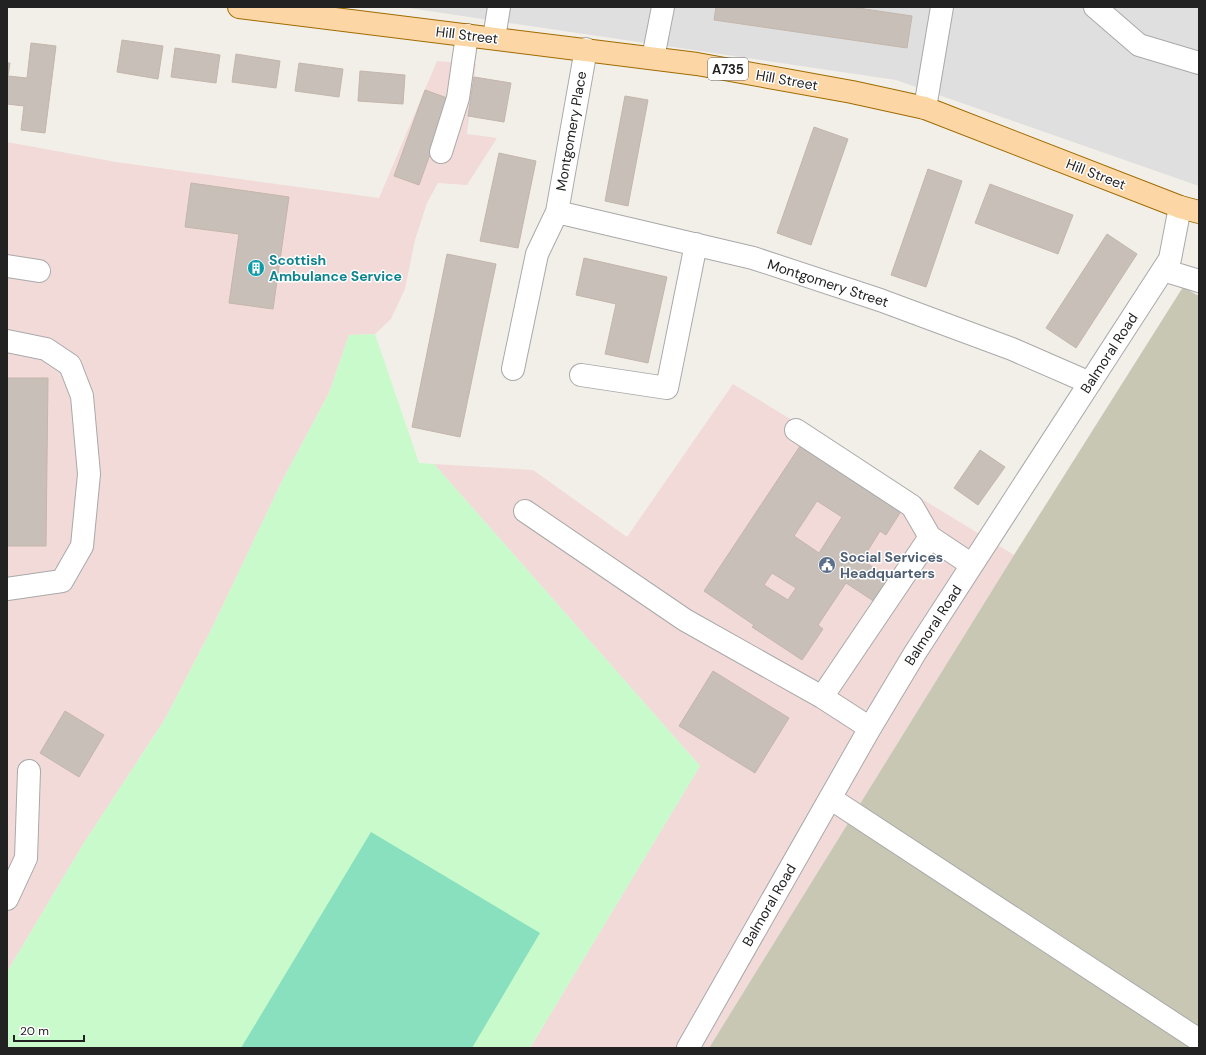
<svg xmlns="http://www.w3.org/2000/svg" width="1206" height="1055" font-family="'DM Sans',sans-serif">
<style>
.residential{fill:#e0dfdf}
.commercial{fill:#f2dad9}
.construction{fill:#c7c7b4}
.park{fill:#c8facc}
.pitch{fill:#88e0be}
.building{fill:#c7bfb8;stroke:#c4b6ab;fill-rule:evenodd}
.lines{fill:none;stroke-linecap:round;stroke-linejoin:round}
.minor-casing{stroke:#a9a9a9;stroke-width:24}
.major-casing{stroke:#a06b00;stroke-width:24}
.minor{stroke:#fff;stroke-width:22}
.major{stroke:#fcd6a4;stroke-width:22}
.labels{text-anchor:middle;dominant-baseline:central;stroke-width:3;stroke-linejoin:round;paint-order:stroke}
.shield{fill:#fff;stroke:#646464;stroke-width:1}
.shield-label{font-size:13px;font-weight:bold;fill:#222}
.street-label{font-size:14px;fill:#222;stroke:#fff}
.culture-label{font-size:14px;font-weight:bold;fill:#0d838f;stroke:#fff;text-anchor:start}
.service-label{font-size:14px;font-weight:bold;fill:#4e5e75;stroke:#fff;text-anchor:start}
</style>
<rect width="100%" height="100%" fill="#f2efe9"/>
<path class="residential" d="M402,7h797v179l-303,-106z"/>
<path class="commercial" d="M437,61l39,3 -9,70 30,4 -30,47 -29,-2 -11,20 -12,37 -10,49 -14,30 -16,15 -26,1 -20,58 -47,88 -69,145 -48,93 -83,127 -75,126v-830l109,20 263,36z
M733,384l281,171 -305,493h-179l170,-282 -266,-302 99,6 94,67z"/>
<path class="construction" d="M1183,287l16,9v752h-490l305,-493z"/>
<path class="park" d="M375,334l44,129 15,1 266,302 -170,282h-523v-76l75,-126 83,-127 48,-93 69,-145 47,-88 20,-58z"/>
<path class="pitch" d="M371,832l169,101 -68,115h-231z"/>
<path class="building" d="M716,7h135l61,9 -5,32 -193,-28z
M122,40l41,6 -5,33 -41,-7z
M31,43l25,3 -11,87 -24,-3 3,-24 -17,-2v-41h3l-2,13 19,2z
M175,48l45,7 -4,28 -45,-6z
M236,54l44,7 -4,27 -44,-6z
M299,63l44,6 -4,28 -44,-6z
M360,71l45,4 -2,29 -45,-3z
M474,77l37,6 -7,39 -36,-6z
M425,90l25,9 -31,86 -25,-9z
M625,96l23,4 -20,106 -23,-5z
M814,127l34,12 -37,106 -34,-12z
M499,153l37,8 -18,87 -38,-7z
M928,169l34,12 -36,106 -35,-12z
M191,183l98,14 -16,112 -44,-6 10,-69 -54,-7z
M990,184l83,31 -15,39 -83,-31z
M1107,234l30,20 -61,94 -30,-20z
M447,254l49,10 -36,173 -48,-10z
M584,258l83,19 -19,86 -43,-9 11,-50 -40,-9z
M7,378h41l-2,168h-39z
M804,440l101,65 -19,30 -6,-4 -18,29 29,19 -16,23 -29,-19 -28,42 5,4 -21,31 -50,-33 2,-2 -50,-34zM817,501l25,16 -23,36 -25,-17zM772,573l24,15 -8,12 -24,-15z
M980,450l25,17 -27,38 -24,-17z
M713,671l76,47 -34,55 -76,-47z
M65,711l39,24 -25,42 -39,-24z"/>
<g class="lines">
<g class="minor-casing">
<path id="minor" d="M1095,7l44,38 60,18
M494,38l5,-31
M653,58l10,-51
M925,108l17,-101
M441,152l17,-54 9,-63
M557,212l196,46 127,42 132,49 78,34
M7,266l32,5
M1163,270l36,11
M7,341l39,8 24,16 12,31 7,78 -7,72 -20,35 -55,8
M513,369l24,-115 20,-42 29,-163
M581,375l86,13 29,-144
M796,430l116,76 18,31 42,28
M525,511l160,109 137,77 48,31
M822,697l108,-160
M830,798l369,242
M7,899l19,-41 3,-87
M688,1048l182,-320 45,-75 255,-394 10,-52"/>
</g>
<g class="major-casing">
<path id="major" d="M239,7l458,57 155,28 73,16 255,99 19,5"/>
</g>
<use href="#minor" class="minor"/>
<use href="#major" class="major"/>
</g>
<defs>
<g id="building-disc" transform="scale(0.9)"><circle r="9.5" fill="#0f9aa8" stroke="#fff"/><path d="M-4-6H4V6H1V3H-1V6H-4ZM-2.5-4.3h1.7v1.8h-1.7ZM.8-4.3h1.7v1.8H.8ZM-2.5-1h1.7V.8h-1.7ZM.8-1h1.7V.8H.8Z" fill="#fff"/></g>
<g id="civic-disc" transform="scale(0.9)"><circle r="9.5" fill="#5c6f8a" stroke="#fff"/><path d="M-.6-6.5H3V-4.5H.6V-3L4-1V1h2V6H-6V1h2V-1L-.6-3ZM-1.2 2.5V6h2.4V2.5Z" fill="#fff"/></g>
</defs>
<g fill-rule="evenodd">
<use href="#building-disc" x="256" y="268"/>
<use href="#civic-disc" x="827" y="565"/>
</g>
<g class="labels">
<rect class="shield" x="708" y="58" width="40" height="22" rx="3"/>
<g class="shield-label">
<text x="728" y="69">A735</text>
</g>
<g class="street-label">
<text transform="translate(467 35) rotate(7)">Hill Street</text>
<text transform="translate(787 80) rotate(10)">Hill Street</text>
<text transform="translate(571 131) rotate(-80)">Montgomery Place</text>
<text transform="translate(1096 174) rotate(21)">Hill Street</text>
<text transform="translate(828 283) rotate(18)">Montgomery Street</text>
<text transform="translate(1109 353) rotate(-57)">Balmoral Road</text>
<text transform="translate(933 625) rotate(-57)">Balmoral Road</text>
<text transform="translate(769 905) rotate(-60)">Balmoral Road</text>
</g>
<g class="culture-label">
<text x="269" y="260">Scottish<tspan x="269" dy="16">Ambulance Service</tspan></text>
</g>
<g class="service-label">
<text x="840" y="557">Social Services<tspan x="840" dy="16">Headquarters</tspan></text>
</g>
</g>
<rect width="1206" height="1055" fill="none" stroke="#222222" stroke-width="16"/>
<path d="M14 1035v6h70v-6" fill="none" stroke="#222222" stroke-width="2"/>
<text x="20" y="1035" font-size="12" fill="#222222" stroke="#ffffff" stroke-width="3" paint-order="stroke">20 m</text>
</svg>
